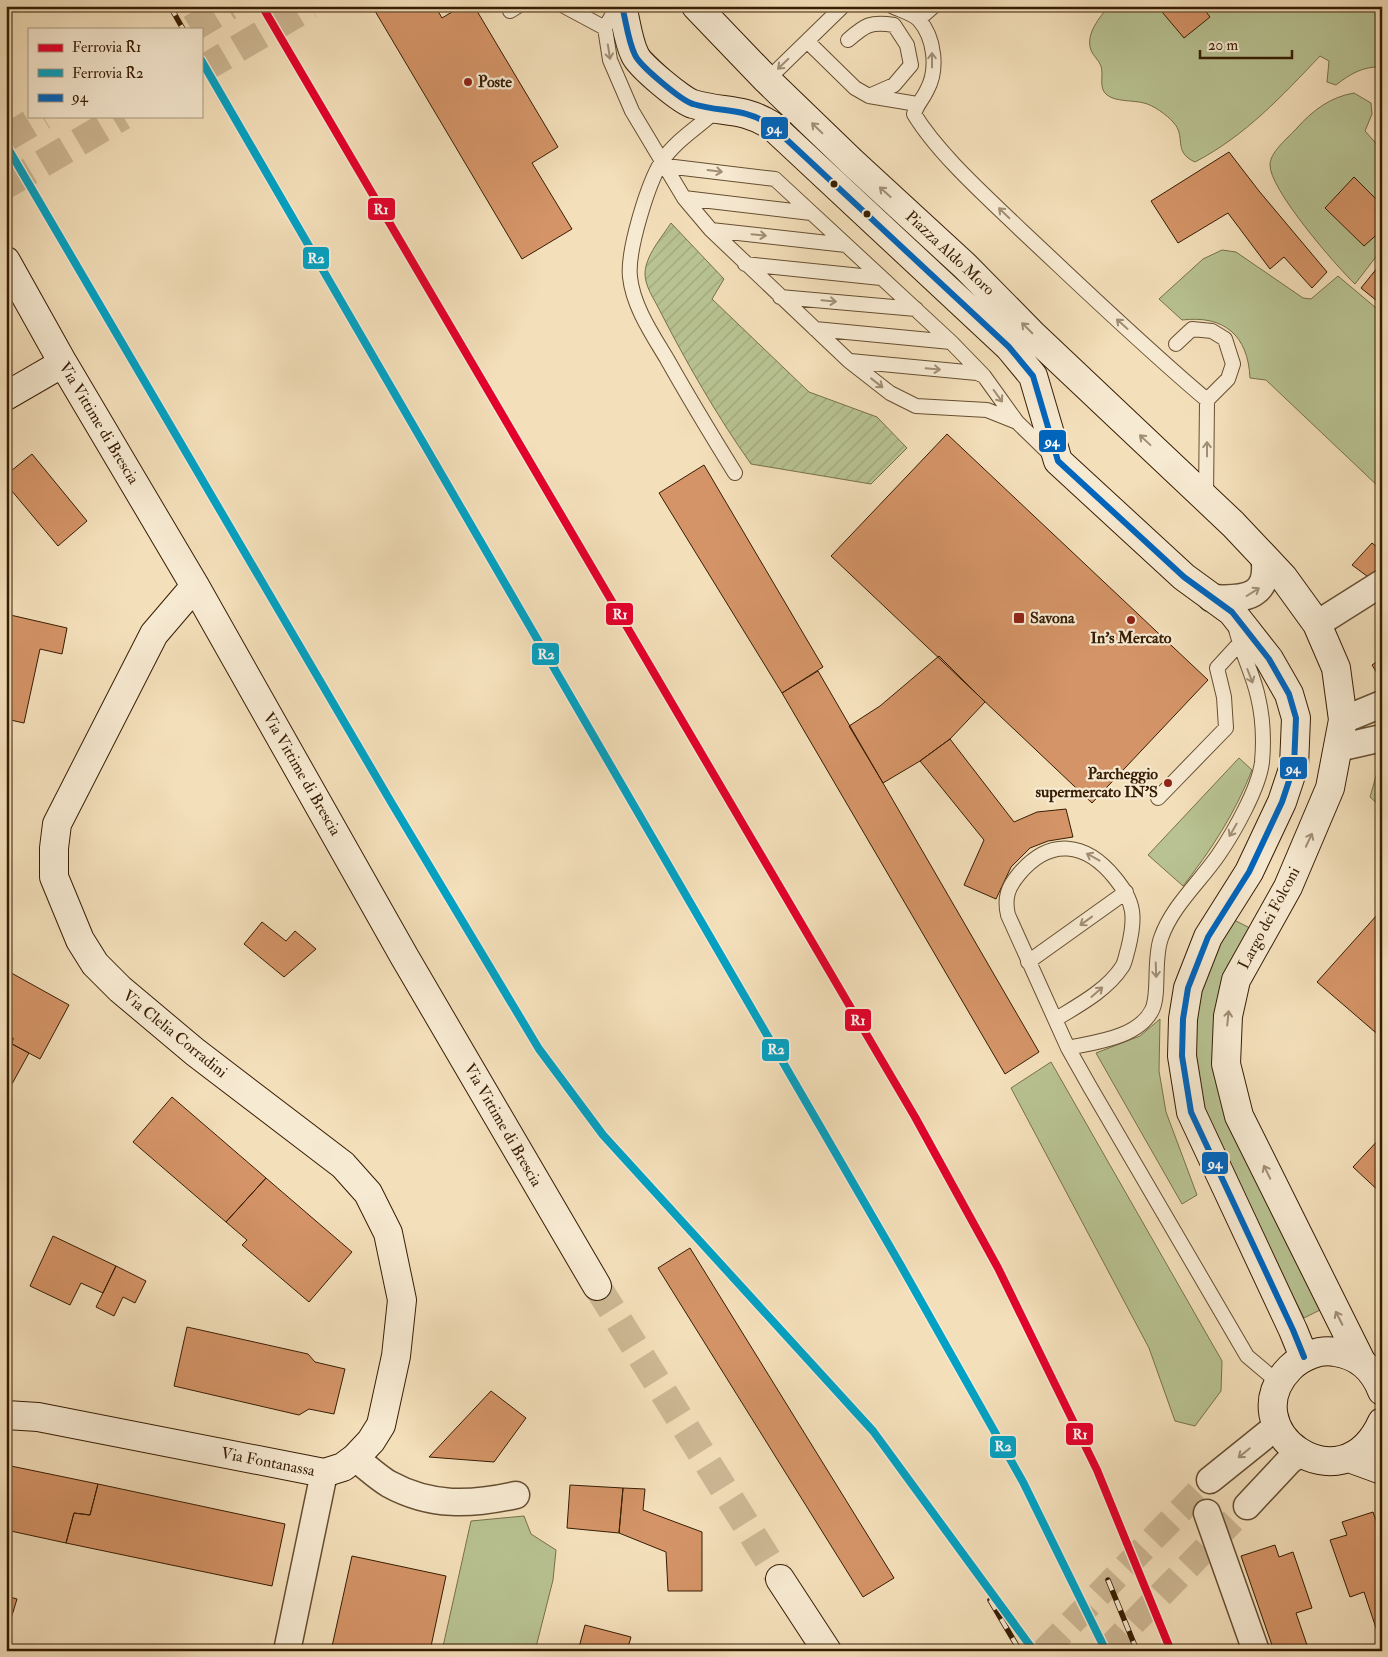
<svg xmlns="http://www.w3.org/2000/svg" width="1388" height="1657" font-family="'IM FELL Double Pica',serif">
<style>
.grass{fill:#b8c292;stroke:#78704a}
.forest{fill:url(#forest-crowns);stroke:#78704a}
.garden{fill:url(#garden-furrows);stroke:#78704a}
.building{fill:#d49467;stroke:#371d03}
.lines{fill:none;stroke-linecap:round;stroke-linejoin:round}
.street-tunnel{stroke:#cdb895;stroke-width:26;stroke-dasharray:26 13;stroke-linecap:butt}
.secondary-tunnel{stroke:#cdb895;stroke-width:28;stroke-dasharray:28 14;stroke-linecap:butt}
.lane-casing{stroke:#664e31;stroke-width:16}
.street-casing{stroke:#664e31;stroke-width:29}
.secondary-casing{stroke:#371d03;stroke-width:30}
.lane{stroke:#f7ead2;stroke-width:14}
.street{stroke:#f7ead2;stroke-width:26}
.secondary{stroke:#f7ead2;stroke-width:28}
.rail-casing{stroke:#371d03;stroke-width:5.5}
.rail{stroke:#f7ead2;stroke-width:4;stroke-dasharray:11;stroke-linecap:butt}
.bus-1-casing{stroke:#f7ead2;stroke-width:10}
.bus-1{stroke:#0065bd;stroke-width:6}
.rail-1-casing{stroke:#f7ead2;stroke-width:11}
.rail-2-casing{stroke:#f7ead2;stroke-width:11}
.rail-1{stroke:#e4002b;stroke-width:8}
.rail-2{stroke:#03a2c4;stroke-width:8}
.oneway{stroke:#a18e75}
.poi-dot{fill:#8f2418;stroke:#f7ead2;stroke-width:2}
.bus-dot{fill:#371d03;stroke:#f7ead2;stroke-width:2}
.labels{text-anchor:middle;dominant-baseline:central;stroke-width:4.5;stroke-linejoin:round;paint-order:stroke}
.poi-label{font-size:16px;font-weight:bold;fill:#371d03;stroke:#f7ead2;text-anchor:start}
.street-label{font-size:16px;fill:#371d03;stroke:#f7ead2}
.line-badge{stroke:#f7ead2;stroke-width:2}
.badge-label{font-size:14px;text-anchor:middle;font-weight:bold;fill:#fff}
</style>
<defs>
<pattern id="forest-crowns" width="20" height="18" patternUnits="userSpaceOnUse" patternTransform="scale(1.25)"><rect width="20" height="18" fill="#b8c292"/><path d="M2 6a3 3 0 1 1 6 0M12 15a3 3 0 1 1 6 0" fill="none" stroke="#9fa67c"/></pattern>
<pattern id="garden-furrows" width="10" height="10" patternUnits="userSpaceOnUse" patternTransform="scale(1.25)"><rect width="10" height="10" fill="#b8c292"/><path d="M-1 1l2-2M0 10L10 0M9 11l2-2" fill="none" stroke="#9fa67c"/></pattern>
</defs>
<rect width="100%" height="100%" fill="#f3dfba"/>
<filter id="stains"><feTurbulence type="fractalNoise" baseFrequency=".004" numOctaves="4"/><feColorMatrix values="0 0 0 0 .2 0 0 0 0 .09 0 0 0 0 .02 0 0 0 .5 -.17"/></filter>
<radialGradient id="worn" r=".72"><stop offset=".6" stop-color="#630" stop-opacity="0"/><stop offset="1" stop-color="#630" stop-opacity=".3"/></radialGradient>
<path class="grass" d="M1109,6h273v61c-19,-1 -32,7 -46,18l-9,-3 2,-21 -9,-5c-38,40 -75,80 -125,106 -23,-10 -8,-26 -22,-40 -6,-7 -20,-17 -29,-19 -11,-3 -28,-1 -37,-8 -9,-7 -3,-19 -6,-29 -2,-6 -8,-10 -10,-16 -6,-16 9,-33 18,-44z
M1354,93l17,10 1,11 -7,17 17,19v99l-27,35c-18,-17 -87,-96 -85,-120 1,-13 18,-26 27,-36 15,-17 33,-31 57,-35z
M1222,250l14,2 67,46 8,1 27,-23 44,37v177l-116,-110 -16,-2c-2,-43 -26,-63 -68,-58l-23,-21 44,-40z
M1239,758l13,12c-17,43 -40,79 -69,116l-35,-31z
M1234,920l18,9 -32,136 104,243 -20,10c-23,-47 -47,-93 -70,-140 -10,-20 -29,-52 -34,-73 -14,-66 -6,-130 34,-185z
M1160,1019l-1,52 7,41 31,83 -15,9 -86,-151 44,-17z
M1051,1062l171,299 -1,30 -26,35 -20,-5 -26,-73 -138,-260z
M524,1516l7,18 25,16 -3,30 -18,71h-93l29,-130z"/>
<path class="forest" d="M1382,755v53l-12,-11z"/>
<path class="garden" d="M671,223l53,56 -12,20 97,93 68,25 30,31 -36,36 -120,-20c-34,-48 -65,-102 -92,-155 -5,-10 -14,-23 -14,-35 0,-18 17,-37 26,-51z"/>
<path class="building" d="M372,6h63l7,12 20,-12h12l84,141 -26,16 40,66 -50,30z
M1157,6h45l8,11 -26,21z
M1229,152l30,39 68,81 -15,16 -28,-31 -14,12 -42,-56 -50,30 -27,-42z
M1354,177l28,28v25l-18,16 -39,-38z
M1382,262v43l-21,-17z
M947,434l261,246 -116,123 -261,-247z
M32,454l55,67 -29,25 -52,-62v-9z
M704,465l119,202 -41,26 -123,-200z
M1372,543l10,8v21l-11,7 -19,-14z
M6,614l61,14 -5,26 -22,-5 -16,74 -18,-4z
M939,656l46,46 -35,37 -30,22 -37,22 -34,-57 31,-20z
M1382,658v23l-10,-16z
M818,671l221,381 -34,22 -223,-381z
M950,739l64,83 23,-10 29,-3 7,28 -25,4 -18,7 -19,19 -15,32 -32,-14 20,-45 -64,-79z
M1377,915l5,4v119l-65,-56z
M262,922l24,19 9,-10 21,18 -32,28 -40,-33z
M6,970l63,35 -29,54 -28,-15 1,-6 -7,-3z
M6,1035l7,3 -1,6 17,9 -22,40z
M172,1097l94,81 -40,44 -93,-80z
M1382,1136v58l-29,-27z
M266,1178l86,74 -43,50 -67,-57 5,-5 -21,-18z
M53,1236l63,30 -13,27 -22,-10 -11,22 -40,-19z
M690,1248l204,330 -31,19 -205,-329z
M116,1266l30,15 -11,22 -12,-6 -9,19 -18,-9z
M187,1327l121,27 7,8 30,7 -11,45 -25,-5 -10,6 -125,-29z
M491,1391l35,27 -32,44 -65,-5z
M6,1465l92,19 -8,31 -16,-2 -8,30 -60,-13z
M98,1484l187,40 -13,62 -206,-43 8,-30 16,2z
M570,1485l53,3 -4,45 -52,-5z
M623,1488l22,1 -2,21 59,22v59h-34l-2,-39 -47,-19z
M1373,1512l9,25v109l-18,-54 -14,5 -20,-57 17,-5 -5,-13z
M1275,1545l4,12 14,-5 19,56 -16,5 13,38h-35l-33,-95z
M352,1556l94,20 -16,75h-99z
M6,1596l11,3 -11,36z
M585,1625l46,12 -4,14h-49z"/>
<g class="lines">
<path class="street-tunnel" d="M1044,1651l166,-171
M1106,1651l141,-145"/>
<path class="secondary-tunnel" d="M191,29l38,-23
M201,70l109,-64
M6,138l37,-22
M6,185l117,-69
M597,1286l183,293"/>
<g class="lane-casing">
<path id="lane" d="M564,6l41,22
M617,6l-12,22 5,32 22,51 52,87 27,32 138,131 41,32 26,13 71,4 30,12 33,32
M892,6c8,4 22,8 27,14 16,18 19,50 8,70 -4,9 -10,14 -13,24 25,41 73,83 108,117 61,57 121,115 185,169l-1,97
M510,11l8,-5
M919,19l15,-13
M807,41l48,47 14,8 25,-11 17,-20 -4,-20 -13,-20c-23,-4 -29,0 -46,15
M767,80l76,-74
M869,96l48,8
M718,109c-18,17 -42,31 -56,52 -14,22 -35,90 -32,116 3,29 22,57 37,82 22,39 45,77 68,114
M666,166l109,13 176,163 33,34 33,46
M684,198l127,15
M711,230l135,15
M745,264l136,14
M780,297l136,12
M815,329l136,13
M1176,344l16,-15 20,2 13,8 8,25 -5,15 -21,21
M850,361l127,12 7,3
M1158,798l68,-70 -2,-31 -7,-29 22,-24
M1028,962l98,-70
M1056,1019c23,-14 51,-29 66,-52 3,-4 4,-12 6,-18 3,-12 6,-25 4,-38 -2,-13 -9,-23 -17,-33 -29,-36 -65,-41 -96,-4 -11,13 -15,24 -11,41l60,133 22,39 157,269 32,27
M1068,1048c27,-6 70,-10 84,-38 8,-16 1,-50 9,-72 11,-32 39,-56 58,-84 15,-22 40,-66 43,-92 2,-22 1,-44 -4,-65 -5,-24 -18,-47 -23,-72"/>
</g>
<g class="street-casing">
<path id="street" d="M1211,598c35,2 60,-1 53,-42
M1317,624l65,-41
M1343,720l39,-16
M1338,748l44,-10
M355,1458c11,8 22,19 34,26 42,23 82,21 127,11
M1210,1480l67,-54
M1247,1506l43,-46 10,-6
M1207,1513l49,138
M287,1651l37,-178"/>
</g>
<g class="secondary-casing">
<path id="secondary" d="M622,6c4,15 6,35 13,49 5,11 47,46 58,49 30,9 49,3 78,21l238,222 24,29 25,85 126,116 48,35 37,47 20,35 7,24 -2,48 -12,36 -33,70 -41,65 -20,51 -5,31 -1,37 9,56 102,218 11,27
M696,6l71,74 85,82 113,104 69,70 199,188 50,53 34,47 19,44 7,52 -13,68 -42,99 -52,93 -8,36 -2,48 13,52 122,245
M6,261l57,102 132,223 209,370 193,330
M6,396l57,-33
M1382,1391c-8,-21 -24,-36 -47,-39 -16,-3 -34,5 -45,16 -60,61 52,143 92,54
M6,1415l32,2 286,56 19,-6 12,-9 16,-17 10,-16 15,-69 6,-56 -14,-67 -20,-40 -25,-28 -148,-113 -75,-63 -25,-25 -15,-24 -26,-63v-29l3,-24 97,-190 41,-48
M1349,1458l33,12
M780,1579l47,72"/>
</g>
<use href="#lane" class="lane"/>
<use href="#street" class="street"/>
<use href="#secondary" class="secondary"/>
<g class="rail-casing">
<path id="rail" d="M170,6l13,23
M201,60l699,1204 123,218 83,169
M6,145l385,657 148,247 64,86 270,296 161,220
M1108,1580l29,71
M990,1600l30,51"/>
</g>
<use href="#rail" class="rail"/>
<g class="bus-1-casing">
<path id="bus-1" d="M622,6c4,15 6,35 13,49 5,11 47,46 58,49 30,9 49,3 78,21l238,222 24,29 25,85 126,116 48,35 37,47 20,35 7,24 -2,48 -12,36 -33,70 -41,65 -20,51 -5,31 -1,37 9,56 102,218 11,27"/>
</g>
<use href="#bus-1" class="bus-1"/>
<g class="rail-1-casing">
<path id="rail-1" d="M262,6l653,1111 83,151 99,202 74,181"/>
</g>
<g class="rail-2-casing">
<path id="rail-2" d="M201,60l699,1204 123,218 83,169
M6,145l385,657 148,247 64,86 270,296 161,220"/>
</g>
<use href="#rail-1" class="rail-1"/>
<use href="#rail-2" class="rail-2"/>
</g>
<defs><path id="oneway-shaft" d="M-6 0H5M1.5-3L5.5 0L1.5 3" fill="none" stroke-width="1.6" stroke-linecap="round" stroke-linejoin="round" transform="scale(1.25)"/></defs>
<g class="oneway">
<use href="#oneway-shaft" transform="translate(609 52) rotate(81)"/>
<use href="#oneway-shaft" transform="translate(932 60) rotate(-90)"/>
<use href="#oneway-shaft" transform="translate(783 64) rotate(136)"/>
<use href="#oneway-shaft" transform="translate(817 128) rotate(-136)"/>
<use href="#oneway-shaft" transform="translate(715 171) rotate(7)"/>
<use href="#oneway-shaft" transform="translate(885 192) rotate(-138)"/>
<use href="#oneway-shaft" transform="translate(1004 213) rotate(-136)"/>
<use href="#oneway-shaft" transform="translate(759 235) rotate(6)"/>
<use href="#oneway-shaft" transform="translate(829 301) rotate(5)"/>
<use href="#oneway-shaft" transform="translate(1122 324) rotate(-138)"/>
<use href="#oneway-shaft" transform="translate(1027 328) rotate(-135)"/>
<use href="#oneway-shaft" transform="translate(933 369) rotate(5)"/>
<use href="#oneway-shaft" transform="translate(877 383) rotate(38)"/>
<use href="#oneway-shaft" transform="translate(998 396) rotate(54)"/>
<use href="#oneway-shaft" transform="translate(1145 440) rotate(-137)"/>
<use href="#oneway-shaft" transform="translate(1207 449) rotate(-90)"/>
<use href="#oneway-shaft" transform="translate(1253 592) rotate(-32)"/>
<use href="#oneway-shaft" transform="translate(1250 676) rotate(69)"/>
<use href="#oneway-shaft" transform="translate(1233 830) rotate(120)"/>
<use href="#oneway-shaft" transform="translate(1309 840) rotate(-65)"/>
<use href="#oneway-shaft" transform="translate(1093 857) rotate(-151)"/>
<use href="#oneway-shaft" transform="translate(1086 921) rotate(144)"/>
<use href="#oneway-shaft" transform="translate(1156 970) rotate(88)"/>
<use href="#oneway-shaft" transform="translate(1097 992) rotate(-41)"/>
<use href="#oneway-shaft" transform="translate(1228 1018) rotate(-84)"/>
<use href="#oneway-shaft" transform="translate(1267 1172) rotate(-116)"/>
<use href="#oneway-shaft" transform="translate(1339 1318) rotate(-117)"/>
<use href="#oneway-shaft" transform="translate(1244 1453) rotate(141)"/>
</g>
<g class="poi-dot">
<circle cx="468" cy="82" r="5"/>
<rect x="1013" y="612" width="12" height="12" rx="2.5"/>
<circle cx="1131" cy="620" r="5"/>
<circle cx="1168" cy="783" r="5"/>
</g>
<g class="bus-dot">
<circle cx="834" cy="184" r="4.5"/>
<circle cx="867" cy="214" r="4.5"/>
</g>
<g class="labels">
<g class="poi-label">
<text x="478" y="82">Poste</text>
<text x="1030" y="618">Savona</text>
<text x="1131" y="638" text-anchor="middle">In's Mercato</text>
<text x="1158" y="774" text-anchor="end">Parcheggio<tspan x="1158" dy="18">supermercato IN'S</tspan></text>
</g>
<g class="street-label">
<text transform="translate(950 253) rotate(43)">Piazza Aldo Moro</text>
<text transform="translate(99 423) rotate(59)">Via Vittime di Brescia</text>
<text transform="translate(302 774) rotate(60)">Via Vittime di Brescia</text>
<text transform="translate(1269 918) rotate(-62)">Largo dei Folconi</text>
<text transform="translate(175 1034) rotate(39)">Via Clelia Corradini</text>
<text transform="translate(503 1125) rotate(60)">Via Vittime di Brescia</text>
<text transform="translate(268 1462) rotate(11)">Via Fontanassa</text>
</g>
</g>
<g class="line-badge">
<rect x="760" y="116" width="29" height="24" rx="5" fill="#0065bd"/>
<rect x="367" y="197" width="29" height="24" rx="5" fill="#e4002b"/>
<rect x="302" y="246" width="28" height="24" rx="5" fill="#03a2c4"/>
<rect x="1038" y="429" width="29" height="24" rx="5" fill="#0065bd"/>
<rect x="605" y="602" width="29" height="24" rx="5" fill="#e4002b"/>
<rect x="531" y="642" width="29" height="24" rx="5" fill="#03a2c4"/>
<rect x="1279" y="756" width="29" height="24" rx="5" fill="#0065bd"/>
<rect x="844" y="1008" width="28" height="24" rx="5" fill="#e4002b"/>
<rect x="761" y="1038" width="29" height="24" rx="5" fill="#03a2c4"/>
<rect x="1201" y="1151" width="28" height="24" rx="5" fill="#0065bd"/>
<rect x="1065" y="1422" width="29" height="24" rx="5" fill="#e4002b"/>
<rect x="989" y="1435" width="28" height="24" rx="5" fill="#03a2c4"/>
</g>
<g class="badge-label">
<text x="774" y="133">94</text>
<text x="381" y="214">R1</text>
<text x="316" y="263">R2</text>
<text x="1052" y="446">94</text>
<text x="620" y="619">R1</text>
<text x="546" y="659">R2</text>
<text x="1293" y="773">94</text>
<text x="858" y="1025">R1</text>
<text x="776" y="1054">R2</text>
<text x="1215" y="1168">94</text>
<text x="1080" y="1439">R1</text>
<text x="1003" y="1451">R2</text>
</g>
<rect width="1388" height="1657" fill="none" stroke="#f3dfba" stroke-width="25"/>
<rect x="8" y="8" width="1373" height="1642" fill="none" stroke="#371d03" stroke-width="2.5"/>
<rect x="12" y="12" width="1363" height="1632" fill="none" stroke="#371d03"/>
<rect x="28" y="28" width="175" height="90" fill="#f7ead2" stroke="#aa987f"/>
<rect x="38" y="44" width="25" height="8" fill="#e4002b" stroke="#aa987f"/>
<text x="72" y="52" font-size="15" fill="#371d03">Ferrovia R1</text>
<rect x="38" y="69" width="25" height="8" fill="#03a2c4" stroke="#aa987f"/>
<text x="72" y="78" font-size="15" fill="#371d03">Ferrovia R2</text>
<rect x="38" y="94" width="25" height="8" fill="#0065bd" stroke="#aa987f"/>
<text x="72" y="102" font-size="15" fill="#371d03">94</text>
<path d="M1200 50v8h92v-8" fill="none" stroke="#371d03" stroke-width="2.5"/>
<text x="1208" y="50" font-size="15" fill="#371d03" stroke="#f7ead2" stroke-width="4" paint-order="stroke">20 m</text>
<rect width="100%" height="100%" filter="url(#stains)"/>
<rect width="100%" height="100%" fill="url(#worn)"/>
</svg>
